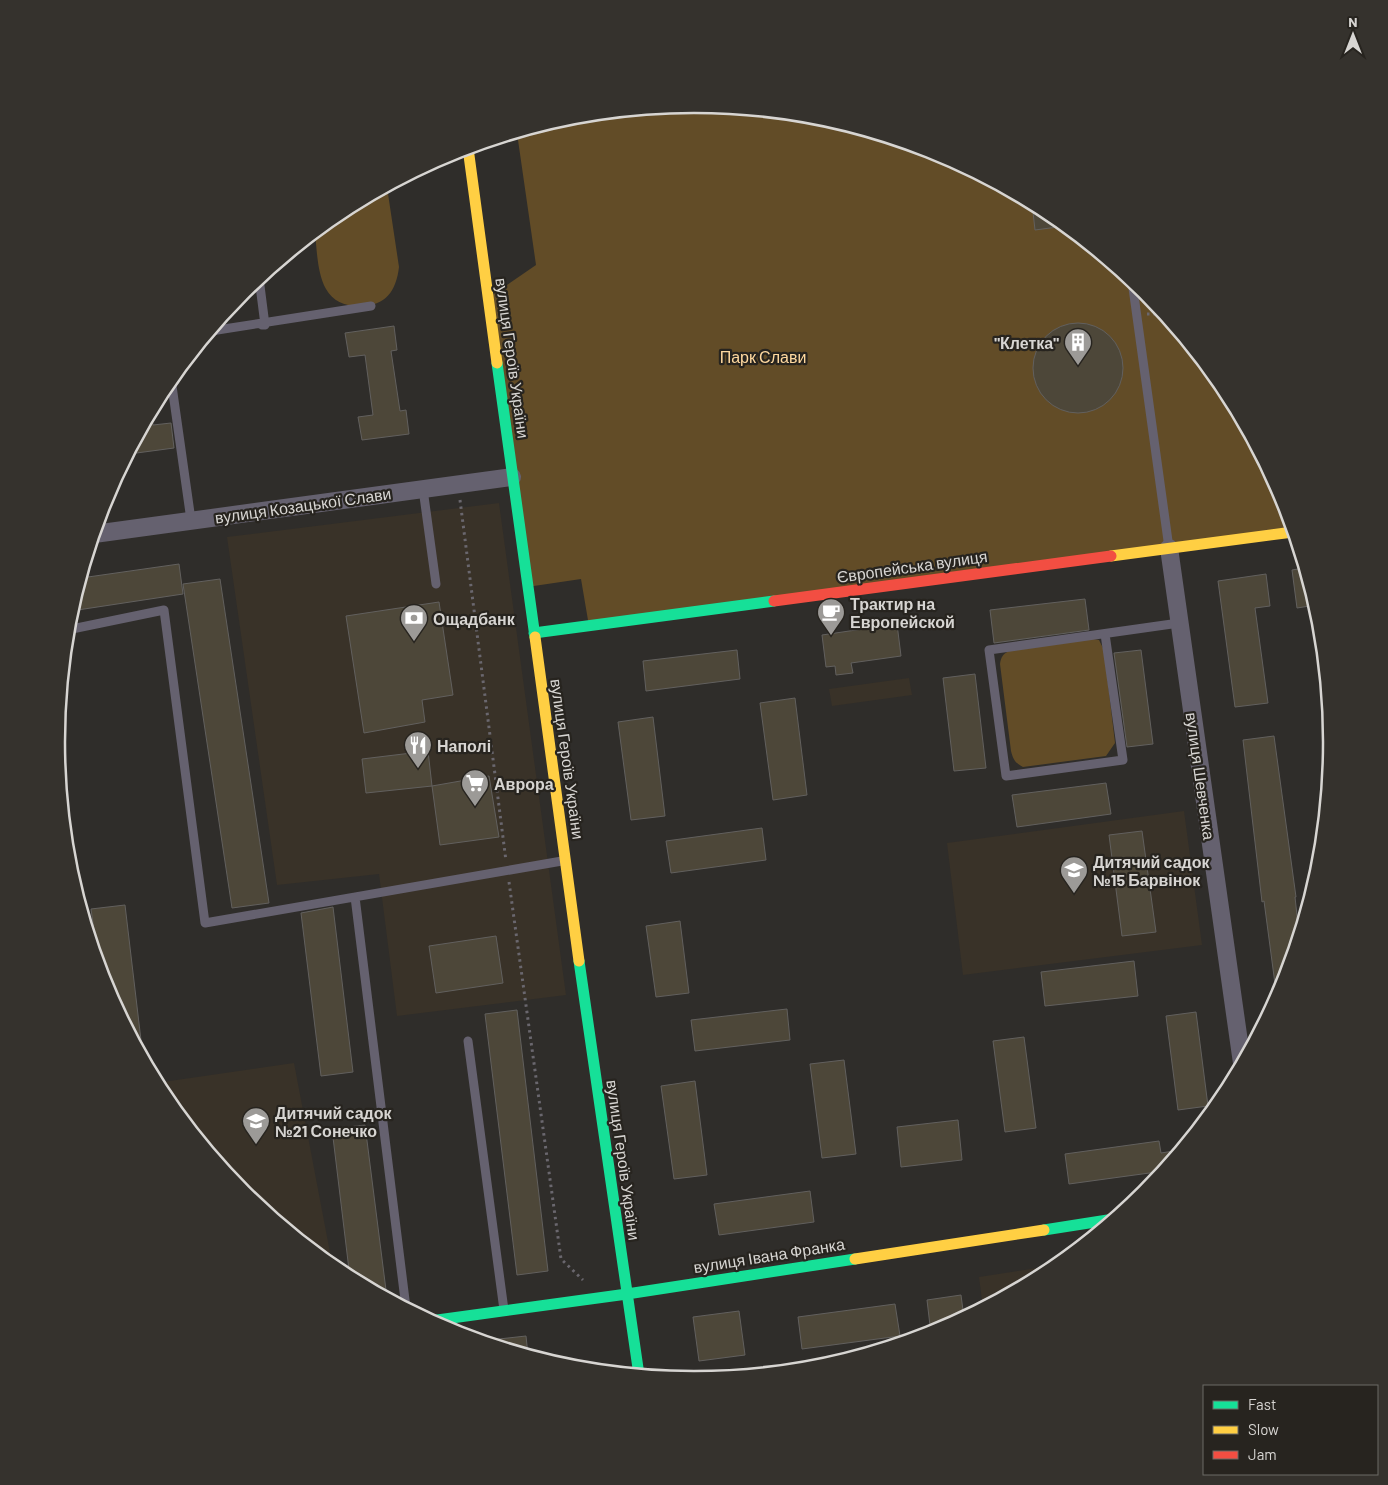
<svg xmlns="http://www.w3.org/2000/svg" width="1388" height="1485" font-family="Barlow,sans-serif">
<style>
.built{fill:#393228}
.green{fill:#624c27}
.building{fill:#4d4739;stroke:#62605e}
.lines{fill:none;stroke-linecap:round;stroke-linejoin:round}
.path{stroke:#6a676e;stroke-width:3;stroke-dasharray:2.5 4;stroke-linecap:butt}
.lane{stroke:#65616f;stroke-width:9}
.street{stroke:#65616f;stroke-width:18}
.fast{stroke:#16e098;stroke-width:11}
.slow{stroke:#ffcf43;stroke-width:11}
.jam{stroke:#f24e42;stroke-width:11}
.labels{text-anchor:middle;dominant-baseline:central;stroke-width:4.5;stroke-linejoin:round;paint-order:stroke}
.poi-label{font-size:16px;font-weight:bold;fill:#d7d5d2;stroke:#27241f;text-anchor:start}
.park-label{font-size:16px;fill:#ffd99f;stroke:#27241f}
.street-label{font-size:16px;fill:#d7d5d2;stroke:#27241f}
.rim{fill:none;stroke:#d7d5d2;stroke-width:2.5}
</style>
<rect width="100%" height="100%" fill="#2f2d2a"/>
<path class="built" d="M499,503l67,492 -169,21 -18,-142 -102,11 -50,-348z
M909,678l3,17 -80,11 -3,-17z
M1184,811l18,134 -239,30 -16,-132z
M294,1063l38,200 -2,2 -87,-72 -79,-96 -8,-14z
M1057,1265l-9,8 -65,35 -4,-31z"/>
<path class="green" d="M694,105l125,12 119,36 111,59 96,80 79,96 59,111 10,33 -704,94 -8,-47 -54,8 -39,-289 48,-33 -19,-132 53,-16z
M387,187l12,80c-3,25 -14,40 -41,39 -14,0 -25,-5 -32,-17 -9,-16 -9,-39 -11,-56l25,-21z
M1093,639l6,1 5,10 11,93 -9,13 -83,11c-8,-4 -10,-8 -12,-16l-11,-87c1,-7 3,-10 9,-13z"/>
<path class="building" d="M1032,203l17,9 16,14 -30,4z
M1033 368a45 45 0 1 1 90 0a45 45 0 1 1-90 0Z
M394,326l3,24 -6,1 9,60 6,-1 3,24 -47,6 -4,-23 15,-2 -8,-60 -16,2 -4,-24z
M151,411l2,14 18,-2 3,25 -45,6z
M179,564l4,30 -112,17 10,-33z
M1304,568l12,37 -19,3 -5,-38z
M1266,574l4,32 -15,2 13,95 -33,4 -17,-126z
M220,579l49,324 -37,5 -49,-324z
M1085,599l4,31 -95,13 -4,-33z
M439,602l14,93 -31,5 3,22 -61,11 -18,-117z
M897,624l4,32 -50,7 2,10 -17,2 -1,-9 -9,1 -4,-32z
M737,650l3,29 -94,12 -3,-30z
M1141,650l12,94 -26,3 -13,-94z
M975,674l11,94 -32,3 -11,-93z
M795,698l12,97 -34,5 -13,-97z
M653,717l12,99 -34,4 -13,-98z
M1274,736l22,161h-1l4,37 -16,53 -6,12 -13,-98 -2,1 -19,-162z
M428,751l4,35 -66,7 -4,-34z
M489,776l10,61 -59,8 -8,-59z
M1106,783l5,31 -94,13 -5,-32z
M762,828l4,32 -95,13 -5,-32z
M1142,831l14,101 -34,4 -13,-101z
M125,905l18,152h-1l-37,-71 -6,-20 -8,-57z
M333,907l20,165 -32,4 -20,-163z
M680,921l9,72 -33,4 -10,-71z
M496,936l7,47 -67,10 -7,-47z
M1134,961l4,35 -93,10 -4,-34z
M787,1009l3,31 -95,11 -4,-31z
M517,1010l31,261 -31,4 -32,-261z
M1196,1012l12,94 -30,4 -12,-94z
M1024,1037l12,91 -31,4 -12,-91z
M844,1060l12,94 -34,4 -12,-94z
M695,1081l12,94 -33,4 -13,-93z
M958,1120l4,40 -61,7 -4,-40z
M365,1125l21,165 -12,1 -24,-13 -18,-149z
M1159,1141l2,12 19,-3 -16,21 -95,13 -4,-30z
M810,1191l4,31 -95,13 -5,-31z
M961,1295l3,23 -33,16 -4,-34z
M895,1304l5,32 -98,13 -4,-32z
M739,1311l6,44 -46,6 -6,-44z
M526,1336l2,19 -47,-14z"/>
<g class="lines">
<path class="path" d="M1147,314h17
M460,500l46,361
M509,882l52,377 22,21"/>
<path class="lane" d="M259,278l6,47h-3
M1132,281l37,267
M211,331l160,-25
M171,379l20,141
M423,489l13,95
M67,630l97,-20 41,313 357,-62
M1105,634l18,126 -117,16 -17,-126 190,-27
M355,897l51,411
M468,1041l36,269"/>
<path class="street" d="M94,534l418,-57
M1169,548l73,515"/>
<path class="fast" d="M497,363l38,274
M534,633l240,-32
M579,961l60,414
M1044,1230l70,-11
M430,1321l197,-27 228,-35"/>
<path class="slow" d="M468,148l29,215
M1111,556l182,-24
M535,637l44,324
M855,1259l189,-29"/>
<path class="jam" d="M774,601l337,-45"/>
</g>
<defs>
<g id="building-pin" transform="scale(1.4375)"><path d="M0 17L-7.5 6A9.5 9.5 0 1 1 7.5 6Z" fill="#9c9a97" stroke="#27241f"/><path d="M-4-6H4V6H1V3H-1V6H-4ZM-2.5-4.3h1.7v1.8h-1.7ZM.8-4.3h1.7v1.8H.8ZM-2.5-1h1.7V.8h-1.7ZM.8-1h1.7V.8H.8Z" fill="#fff"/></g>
<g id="cafe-pin" transform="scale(1.4375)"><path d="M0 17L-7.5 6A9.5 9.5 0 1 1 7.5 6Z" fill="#9c9a97" stroke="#27241f"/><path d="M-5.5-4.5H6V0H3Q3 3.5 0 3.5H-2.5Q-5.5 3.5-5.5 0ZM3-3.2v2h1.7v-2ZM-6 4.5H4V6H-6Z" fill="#fff"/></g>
<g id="bank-pin" transform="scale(1.4375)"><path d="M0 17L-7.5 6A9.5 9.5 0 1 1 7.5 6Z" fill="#9c9a97" stroke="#27241f"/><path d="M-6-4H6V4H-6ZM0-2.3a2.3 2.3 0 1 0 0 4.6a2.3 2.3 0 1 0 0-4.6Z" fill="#fff"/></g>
<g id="restaurant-pin" transform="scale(1.4375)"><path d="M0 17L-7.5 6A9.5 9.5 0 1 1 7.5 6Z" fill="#9c9a97" stroke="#27241f"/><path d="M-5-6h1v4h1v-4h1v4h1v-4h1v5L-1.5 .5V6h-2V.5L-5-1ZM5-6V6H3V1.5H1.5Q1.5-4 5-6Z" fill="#fff"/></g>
<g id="supermarket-pin" transform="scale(1.4375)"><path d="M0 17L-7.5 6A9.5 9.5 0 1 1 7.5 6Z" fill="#9c9a97" stroke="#27241f"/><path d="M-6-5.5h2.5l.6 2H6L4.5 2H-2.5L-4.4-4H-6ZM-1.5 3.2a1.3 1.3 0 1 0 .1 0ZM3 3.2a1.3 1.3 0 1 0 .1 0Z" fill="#fff"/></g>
<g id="school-pin" transform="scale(1.4375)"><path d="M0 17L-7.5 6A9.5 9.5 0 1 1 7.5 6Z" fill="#9c9a97" stroke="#27241f"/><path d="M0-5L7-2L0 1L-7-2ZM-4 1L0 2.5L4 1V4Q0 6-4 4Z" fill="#fff"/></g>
</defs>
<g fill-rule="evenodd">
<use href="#building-pin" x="1078" y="342"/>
<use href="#cafe-pin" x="831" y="612"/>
<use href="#bank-pin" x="414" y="618"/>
<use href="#restaurant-pin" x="418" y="745"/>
<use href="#supermarket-pin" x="475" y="783"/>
<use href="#school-pin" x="1074" y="870"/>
<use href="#school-pin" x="256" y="1121"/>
</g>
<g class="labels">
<g class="poi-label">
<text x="1059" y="342" text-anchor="end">"Клетка"</text>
<text x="850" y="603">Трактир на<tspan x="850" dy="18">Европейской</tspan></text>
<text x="433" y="618">Ощадбанк</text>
<text x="437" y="745">Наполі</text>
<text x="494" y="783">Аврора</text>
<text x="1093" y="861">Дитячий садок<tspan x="1093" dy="18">№15 Барвінок</tspan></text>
<text x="275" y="1112">Дитячий садок<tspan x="275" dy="18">№21 Сонечко</tspan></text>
</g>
<g class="park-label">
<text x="763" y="356">Парк Слави</text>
</g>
<g class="street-label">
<text transform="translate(513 358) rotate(82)">вулиця Героїв України</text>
<text transform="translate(303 505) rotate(-8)">вулиця Козацької Слави</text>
<text transform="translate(912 566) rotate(-8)">Європейська вулиця</text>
<text transform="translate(568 759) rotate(82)">вулиця Героїв України</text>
<text transform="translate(1201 776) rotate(82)">вулиця Шевченка</text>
<text transform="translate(624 1160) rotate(82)">вулиця Героїв України</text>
<text transform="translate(769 1255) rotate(-9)">вулиця Івана Франка</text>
</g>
</g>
<path d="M0 0H1388V1485H0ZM65 742a629 629 0 1 1 1258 0a629 629 0 1 1-1258 0Z" fill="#35322d" fill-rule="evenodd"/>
<path class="rim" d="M65 742a629 629 0 1 1 1258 0a629 629 0 1 1-1258 0Z"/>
<rect x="1203" y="1385" width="175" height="90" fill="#27241f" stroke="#6d6b67"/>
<rect x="1213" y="1401" width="25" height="8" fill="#16e098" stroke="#6d6b67"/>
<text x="1248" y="1410" font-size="15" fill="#d7d5d2">Fast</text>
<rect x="1213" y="1426" width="25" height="8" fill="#ffcf43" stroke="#6d6b67"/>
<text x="1248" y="1435" font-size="15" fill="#d7d5d2">Slow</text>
<rect x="1213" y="1451" width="25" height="8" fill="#f24e42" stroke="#6d6b67"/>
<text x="1248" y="1460" font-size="15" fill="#d7d5d2">Jam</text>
<g transform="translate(1353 35)" stroke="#27241f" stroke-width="4" paint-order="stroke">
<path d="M0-4L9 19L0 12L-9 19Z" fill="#d7d5d2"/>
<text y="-8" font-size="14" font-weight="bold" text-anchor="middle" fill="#d7d5d2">N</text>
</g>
</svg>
